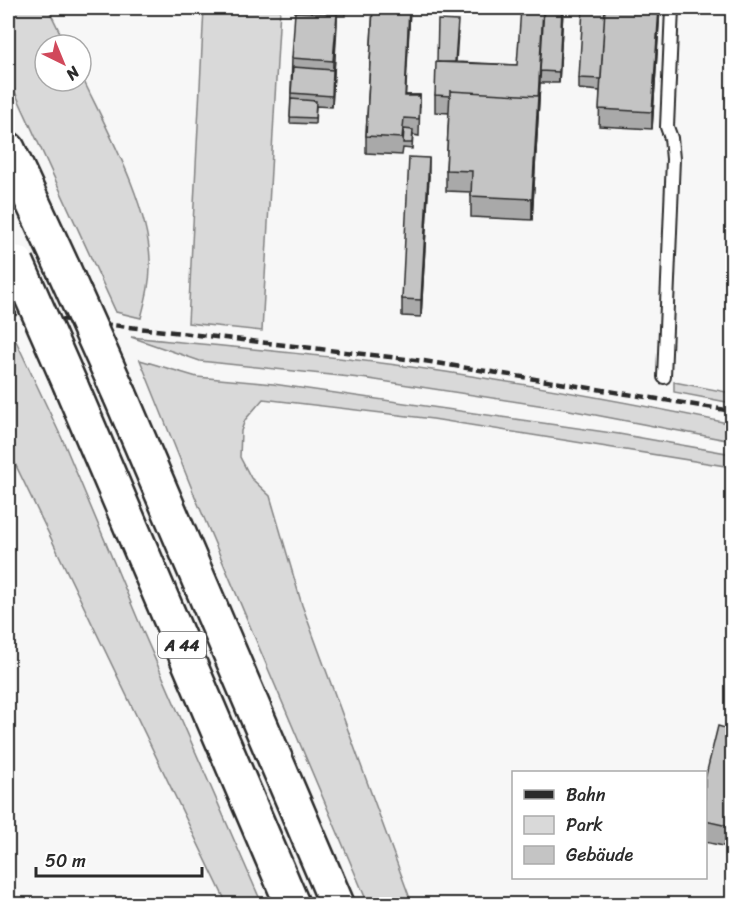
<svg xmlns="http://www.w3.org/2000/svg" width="740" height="912" font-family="Sriracha,sans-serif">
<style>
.green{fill:#d9d9d9;stroke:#828282;stroke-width:1.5}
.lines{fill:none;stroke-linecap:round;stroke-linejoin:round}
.lane-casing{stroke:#2b2b2b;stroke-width:16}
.highway-casing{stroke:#2b2b2b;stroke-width:38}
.lane{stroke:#fff;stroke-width:12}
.highway{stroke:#fff;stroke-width:33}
.rail{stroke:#2b2b2b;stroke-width:4.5;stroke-dasharray:9 4.5;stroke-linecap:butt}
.highway-bridge-casing{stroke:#2b2b2b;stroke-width:38;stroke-linecap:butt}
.highway-bridge{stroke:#fff;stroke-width:33}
.wall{fill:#a9a9a9;stroke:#2b2b2b;stroke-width:1.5}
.shaded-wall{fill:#898989;stroke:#2b2b2b;stroke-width:1.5}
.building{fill:#c4c4c4;stroke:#2b2b2b;stroke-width:1.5}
.labels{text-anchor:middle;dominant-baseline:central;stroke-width:4.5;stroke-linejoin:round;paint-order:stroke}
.shield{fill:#fff;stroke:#6b6b6b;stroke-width:1.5}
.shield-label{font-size:16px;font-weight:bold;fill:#2b2b2b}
</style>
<rect width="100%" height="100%" fill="#f7f7f7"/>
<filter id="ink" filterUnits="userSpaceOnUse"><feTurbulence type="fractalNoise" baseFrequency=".0167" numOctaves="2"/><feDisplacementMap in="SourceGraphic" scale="12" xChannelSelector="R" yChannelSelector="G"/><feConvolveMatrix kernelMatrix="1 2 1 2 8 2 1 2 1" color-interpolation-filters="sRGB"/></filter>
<g filter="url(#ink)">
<path class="green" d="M8,8h40l18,37h-21v36h36v-6c25,53 67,127 69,185 1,20 -4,39 -9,58l-25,-6 -108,-235z
M204,8h76l-18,323 -74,-8z
M131,337c105,11 211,19 315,35 96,15 192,32 286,52v17l-168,-32 -195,-30 -169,-18z
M16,341l48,102 80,191 118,270h-35l-219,-455v-107z
M140,360l57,17 76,7 346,50 113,20v13l-299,-48 -170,-20 -18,21 -4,11 -1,26 11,21 19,18 32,109 110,299h-44l-172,-405z
M674,382l58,11v10l-58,-11z"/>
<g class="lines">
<g class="lane-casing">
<path id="lane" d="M664,377l9,-218 -2,-21 -4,-11 5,-119"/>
</g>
<g class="highway-casing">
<path id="highway" d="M8,149l55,119
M71,386l221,518
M120,395l217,509"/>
</g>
<use href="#lane" class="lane"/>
<use href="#highway" class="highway"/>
<path class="rail" d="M8,313l416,48 308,50"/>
<g class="highway-bridge-casing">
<path id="highway-bridge" d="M17,263l54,123
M63,268l57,127"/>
</g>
<use href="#highway-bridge" class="highway-bridge"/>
</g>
<path class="wall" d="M328,8h17v8h-8l-5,91 -16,-1 -1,18 -25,-1 2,-65 36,-45z
M373,8h37l-5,87h15l-1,41 -6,-1 -1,14 -9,-1 -1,7 -36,-2v-17z
M563,8l-4,75h-19l-8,137 -61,-3v-25l-25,-1v-21l3,-57 -14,-1v-17l23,-63 -2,30 61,3z
M660,8l-8,121 -53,-3 1,-35 -21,-2v-11z
M429,175l-8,142 -19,-1v-17z
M732,730v118l-27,-6v-63z"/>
<path class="shaded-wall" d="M409,8h1l-5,99v-11z
M544,8l-6,109 -6,103v-21l6,-99z
M563,8v3l-4,72v-11z
M659,8h1l-8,121v-17z
M337,14v11l-5,82 1,-46z
M429,158v17l-8,142v-17z"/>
<path class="building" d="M328,8h17v2l-17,-1z
M373,8h36l-4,88h15l-1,23 -15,-1 -2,20 -36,-2z
M521,8h22l-5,92v-4l-88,-5v5l-15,-1 1,-33 81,3z
M544,8h18l-3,64 -19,-1z
M583,8h22l-4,71 -22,-1z
M605,8h54l-7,104 -53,-3z
M295,12l42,2 -4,47 -41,-3z
M438,20l20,1 -3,41h-18z
M293,67l40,3 -1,26 -41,-3z
M450,91l88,5 -6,103 -61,-3 1,-25 -26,-1z
M405,95h15v12v-11h-15z
M291,99l25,2 -1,17 -25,-1z
M404,129l9,1 -1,13h-9z
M409,157l20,1 -8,142 -19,-1z
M718,726l14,4v97l-27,-6v-42z"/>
</g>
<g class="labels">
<rect class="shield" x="158" y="632" width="48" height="26" rx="4.5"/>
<g class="shield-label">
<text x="182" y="645">A 44</text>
</g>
</g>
<rect width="740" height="912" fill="none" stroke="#fff" stroke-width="30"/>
<rect x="15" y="15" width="710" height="882" fill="none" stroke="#2b2b2b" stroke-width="2" filter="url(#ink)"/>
<rect x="512" y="771" width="195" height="108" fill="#ffffff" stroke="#aaaaaa" stroke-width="1.5"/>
<rect x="524" y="790" width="30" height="9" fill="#2b2b2b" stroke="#aaaaaa" stroke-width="1.5"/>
<text x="566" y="801" font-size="18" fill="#2b2b2b">Bahn</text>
<rect x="524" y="816" width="30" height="18" fill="#d9d9d9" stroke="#aaaaaa" stroke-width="1.5"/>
<text x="566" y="831" font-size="18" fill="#2b2b2b">Park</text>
<rect x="524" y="846" width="30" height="18" fill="#c4c4c4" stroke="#aaaaaa" stroke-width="1.5"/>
<text x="566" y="861" font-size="18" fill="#2b2b2b">Gebäude</text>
<g transform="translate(63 63) rotate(137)"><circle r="28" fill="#ffffff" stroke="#aaaaaa" stroke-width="1.5"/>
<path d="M0-4.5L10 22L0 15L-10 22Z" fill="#d1495b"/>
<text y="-9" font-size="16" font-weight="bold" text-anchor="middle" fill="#2b2b2b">N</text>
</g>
<path d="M36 867v9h166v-9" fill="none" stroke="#2b2b2b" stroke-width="3"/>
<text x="45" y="867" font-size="18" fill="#2b2b2b" stroke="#ffffff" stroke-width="4.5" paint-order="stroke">50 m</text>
</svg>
